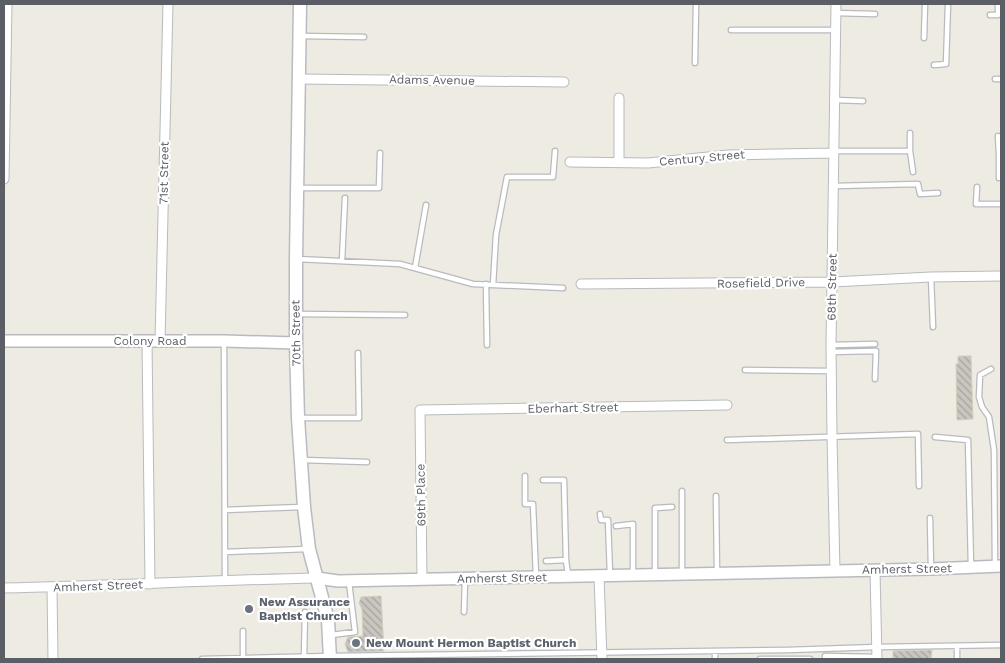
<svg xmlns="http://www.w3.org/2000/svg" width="1005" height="663" font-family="'Work Sans',sans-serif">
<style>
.building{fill:url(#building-back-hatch);stroke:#d3cec1}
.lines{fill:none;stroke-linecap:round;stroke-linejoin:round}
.service-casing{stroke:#b8babf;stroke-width:7}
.minor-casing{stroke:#b8babf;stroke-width:11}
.tertiary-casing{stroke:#b8babf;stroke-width:14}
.secondary-casing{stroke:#b8bbc1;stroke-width:15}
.service{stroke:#fff;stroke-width:4.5}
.minor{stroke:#fff;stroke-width:9}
.tertiary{stroke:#fff;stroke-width:11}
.secondary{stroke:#fff;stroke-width:12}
.worship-dot{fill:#6b7280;stroke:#fff;stroke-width:2}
.labels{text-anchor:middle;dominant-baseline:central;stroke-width:4.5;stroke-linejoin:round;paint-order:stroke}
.street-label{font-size:12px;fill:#5b5e64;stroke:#fff}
.worship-label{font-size:12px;font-weight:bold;fill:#5b616d;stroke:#fff;text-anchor:start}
</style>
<defs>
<pattern id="building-back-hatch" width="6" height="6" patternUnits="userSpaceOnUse" patternTransform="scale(1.25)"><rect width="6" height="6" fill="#c9c6c0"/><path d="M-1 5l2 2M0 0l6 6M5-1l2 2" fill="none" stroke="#a6a4a0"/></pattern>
</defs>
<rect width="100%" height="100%" fill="#eeece2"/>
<path class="building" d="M958,356h13l2,63 -16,1 -1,-56h2z
M381,596l3,55 -36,1 -3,-8 3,-7 15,-1 -1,-27 -3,-6 2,-6z
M932,650l-1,9h-38v-8z"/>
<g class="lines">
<g class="service-casing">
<path id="service" d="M835,13l40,1
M990,15h8v-11
M731,30h104
M301,36l63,1
M924,38l1,-34
M695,63l1,-59
M934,65l12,-1 2,-60
M995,79h6
M835,100l28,1
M910,133v18
M998,136l1,18h2
M835,151h75l3,21
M999,154v24
M834,186l84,-2 2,10 18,-1
M977,187l-1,17h25
M299,188h80l1,-35
M297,259l103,5 73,20 90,4
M342,261l3,-63
M415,268l11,-63
M931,277l2,50
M486,284l1,61
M493,285l3,-50 11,-58h46l2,-26
M297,314l108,1
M224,341l1,239
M831,345l44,-1
M831,352l45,-1 -1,28
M991,369l-11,6 -1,22 3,10 7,10 5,33 1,114
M745,370l86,1
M300,418h59l-1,-65
M935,437l33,3 3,126
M727,440l191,-6 1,52
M302,460l65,2
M525,476v28h8l3,72
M543,480h21l2,80 2,15
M682,491v82
M716,496l1,76
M225,510l77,-3
M600,514l1,6h7l2,54
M930,518l1,50
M616,526l17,-2v50
M225,552l82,-3
M546,561l20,-1
M655,573v-65l17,-1
M464,612l1,-32
M243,631v27
M331,635l24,-3 -6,-50
M957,646v13
M715,651v8
M304,657l1,-45
M202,659l128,-3 458,-6 89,-3 124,-2
M760,659h50
M825,659v-3l52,1"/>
</g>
<g class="minor-casing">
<path id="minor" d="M299,79l265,3
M619,98v64
M570,162l78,1 80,-8 105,-2
M4,179l3,-175
M581,284l251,-2 99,-5 70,-1
M147,341l3,243
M160,341l8,-337
M875,570l2,89
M835,571l-3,-134 -1,-92 5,-341
M599,576l3,83
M422,579l-2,-169 307,-5
M52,587l1,72
M4,588c104,-2 209,-8 313,-10"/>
</g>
<g class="tertiary-casing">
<path id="tertiary" d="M4,341h220l72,2
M317,578l21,3 593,-12 70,-3"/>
</g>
<g class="secondary-casing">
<path id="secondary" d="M300,4l-4,255v84l2,75 6,89 5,42 19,71 2,39"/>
</g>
<use href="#service" class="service"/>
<use href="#minor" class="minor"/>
<use href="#tertiary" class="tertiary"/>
<use href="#secondary" class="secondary"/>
</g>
<g class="worship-dot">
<circle cx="249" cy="609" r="5"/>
<circle cx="356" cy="643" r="5"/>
</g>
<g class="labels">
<g class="street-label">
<text transform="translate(432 80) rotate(1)">Adams Avenue</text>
<text transform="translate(702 158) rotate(-5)">Century Street</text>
<text transform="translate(164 173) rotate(-89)">71st Street</text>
<text transform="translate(761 283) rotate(-1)">Rosefield Drive</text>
<text transform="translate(832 287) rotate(-89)">68th Street</text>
<text transform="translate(296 333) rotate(-91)">70th Street</text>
<text x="150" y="341">Colony Road</text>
<text transform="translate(573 408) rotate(-1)">Eberhart Street</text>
<text transform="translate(421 495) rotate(-91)">69th Place</text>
<text transform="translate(907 569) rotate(-1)">Amherst Street</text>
<text transform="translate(502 578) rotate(-1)">Amherst Street</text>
<text transform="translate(98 586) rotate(-2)">Amherst Street</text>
</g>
<g class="worship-label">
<text x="259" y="602">New Assurance<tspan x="259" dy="14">Baptist Church</tspan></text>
<text x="366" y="643">New Mount Hermon Baptist Church</text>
</g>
</g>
<rect width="1005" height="663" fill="none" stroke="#5b5e64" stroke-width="10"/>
</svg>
